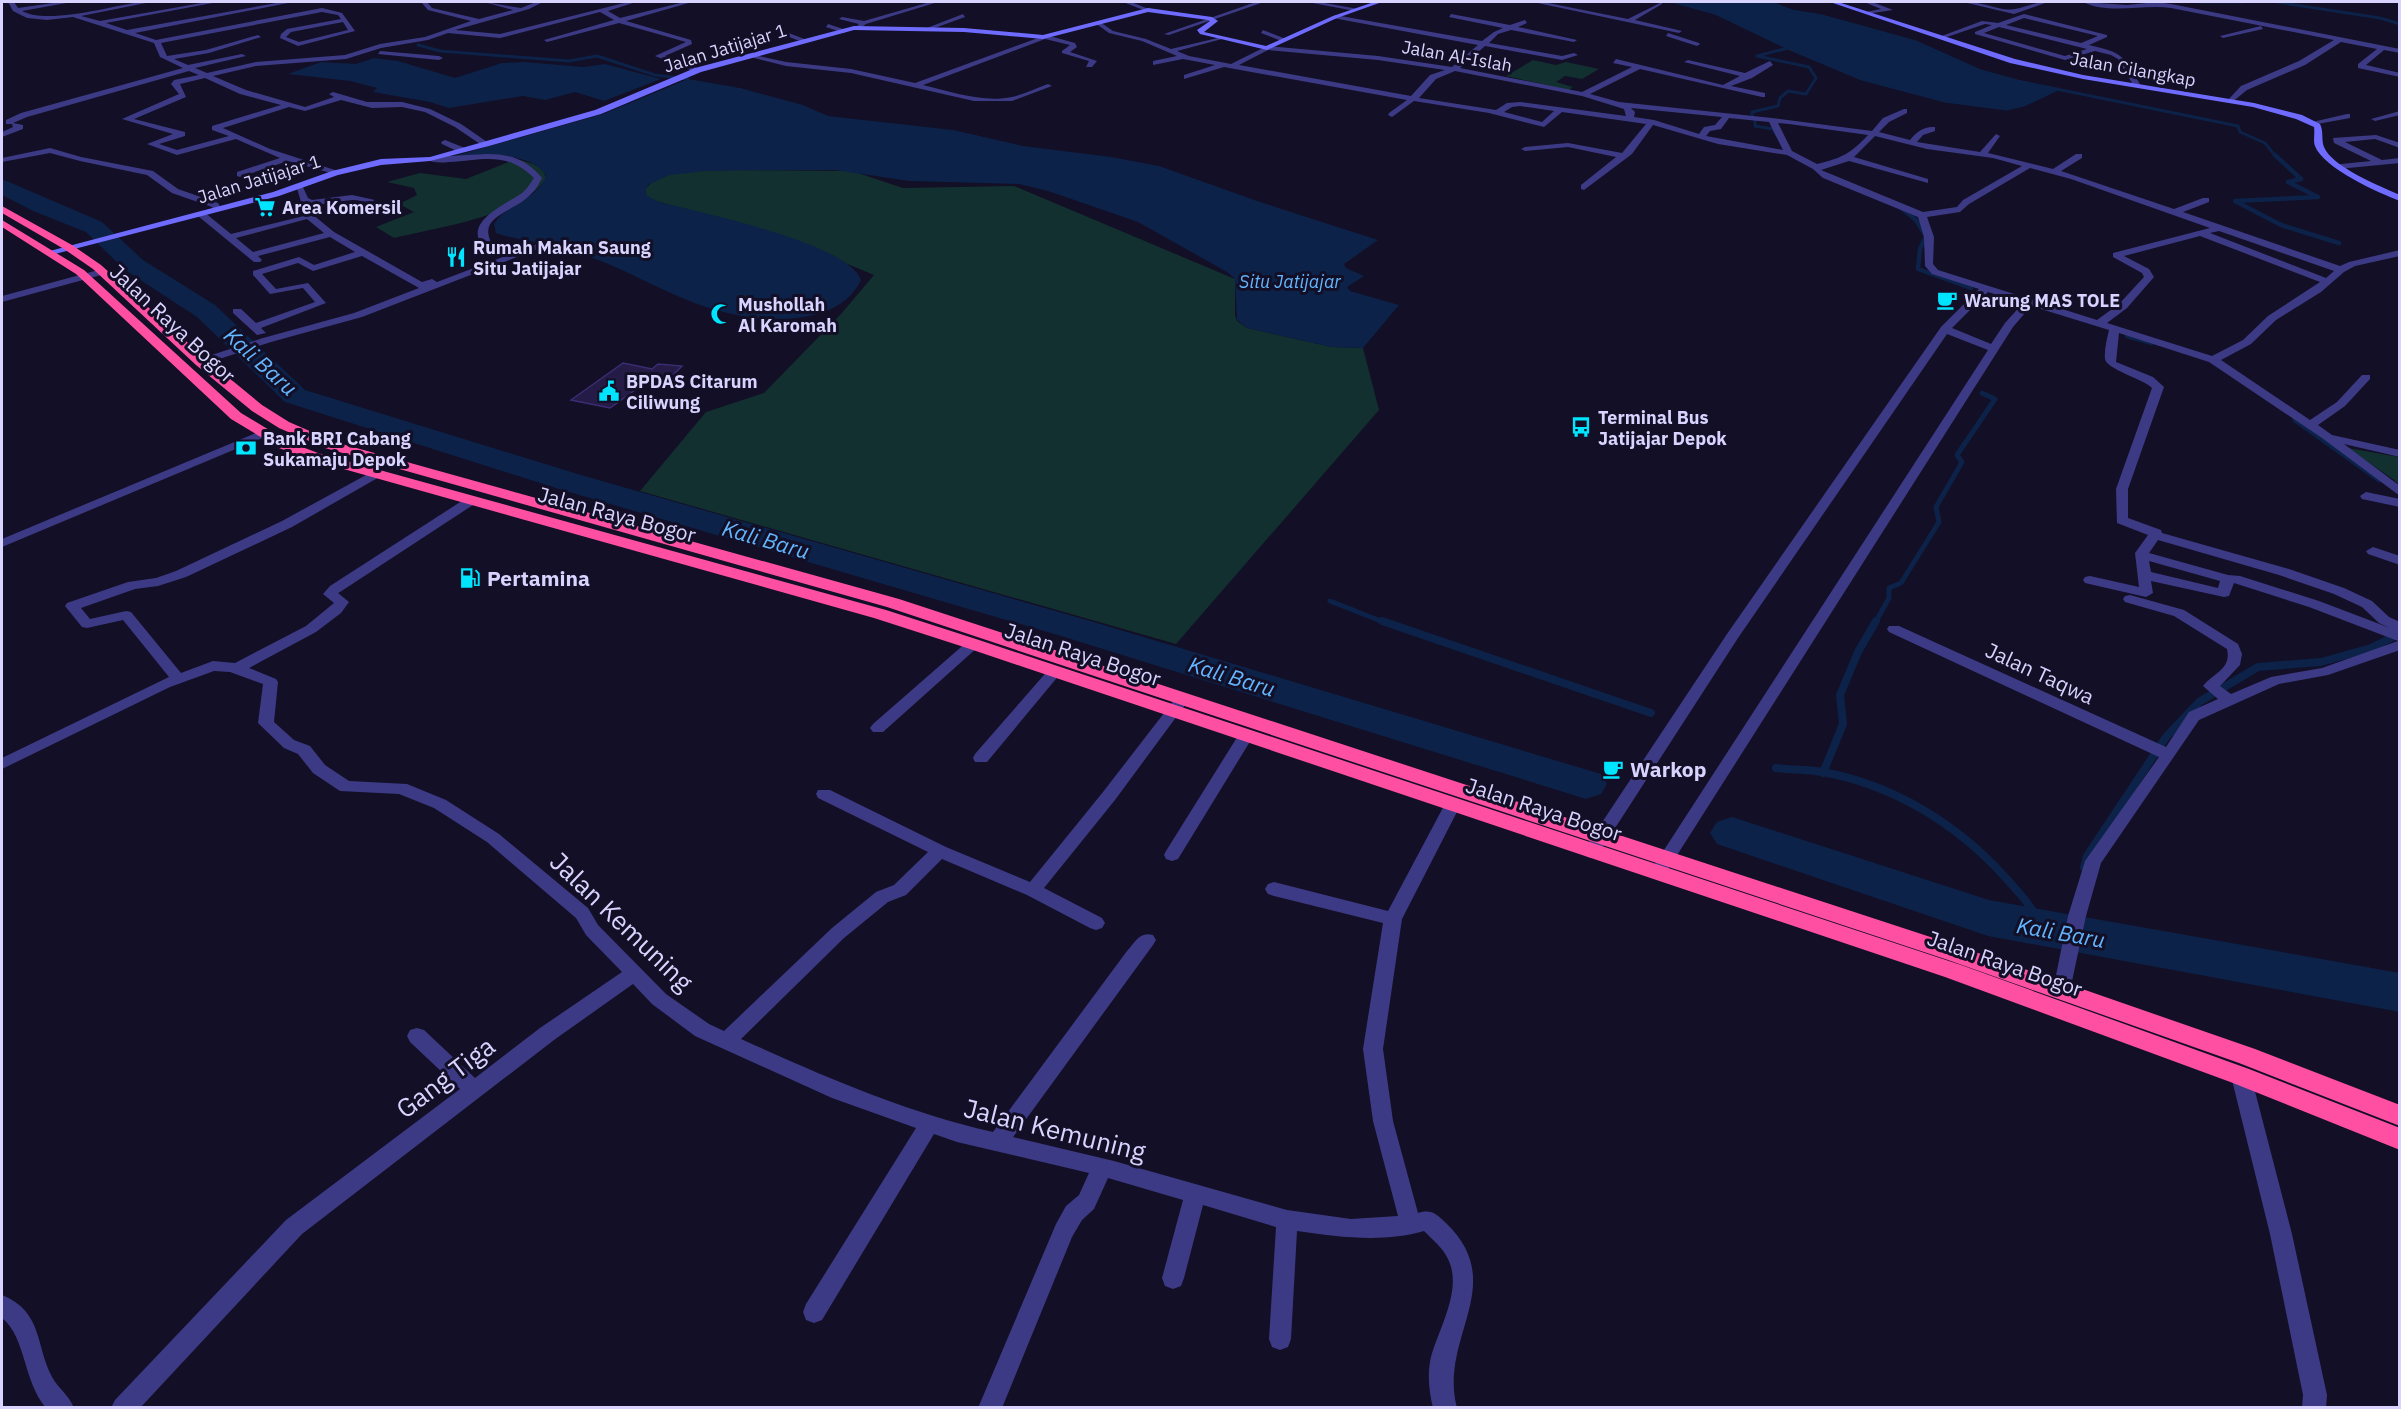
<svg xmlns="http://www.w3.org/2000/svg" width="2401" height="1409" font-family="'IBM Plex Sans',sans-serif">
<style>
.green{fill:#12302f}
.water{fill:#0c2248}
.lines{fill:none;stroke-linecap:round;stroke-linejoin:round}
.stream-far3{stroke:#0c2248;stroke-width:3}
.stream-far2{stroke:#0c2248;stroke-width:4.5}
.stream-far1{stroke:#0c2248;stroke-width:5}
.stream{stroke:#0c2248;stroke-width:8}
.river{fill:#0c2248;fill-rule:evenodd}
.building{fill:#241b47;stroke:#3b2d73;stroke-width:1.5}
.street{fill:#3d3a85;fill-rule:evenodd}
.secondary{fill:#6f6bff;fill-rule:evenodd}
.highway{fill:#ff4fa3;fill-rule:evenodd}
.labels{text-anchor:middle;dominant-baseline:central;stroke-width:6;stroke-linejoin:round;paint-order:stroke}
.far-street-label{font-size:18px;fill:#d9d4ff;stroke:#130f26}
.far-poi-label{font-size:18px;font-weight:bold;fill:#d9d4ff;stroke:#130f26;text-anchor:start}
.far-water-label{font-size:18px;font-style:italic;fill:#62b6ff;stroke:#130f26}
.street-label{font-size:21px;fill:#d9d4ff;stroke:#130f26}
.poi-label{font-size:21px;font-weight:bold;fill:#d9d4ff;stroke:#130f26;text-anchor:start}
.water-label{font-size:22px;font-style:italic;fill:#62b6ff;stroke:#130f26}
.near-street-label{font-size:26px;fill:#d9d4ff;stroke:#130f26}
</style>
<rect width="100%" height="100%" fill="#130f26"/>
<path class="green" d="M1533,60l23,5 10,-3 33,7 -17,10 -17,-3 -9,6 17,5 -4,3 -63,-14z
M516,159c12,3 29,6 30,20 -27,38 -108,48 -152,59l-18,-11 38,-15 -15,-8 18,-9 -3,-7 -27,-6 33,-9 46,6z
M730,170l122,1 51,17 111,-2 221,93v36l2,6 10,7 85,19 31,1 16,62 -203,234 -536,-153 66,-79 58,-19 77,-79 33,-39 -108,-45 -107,-28 -12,-5 -2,-7c13,-22 62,-19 85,-20z
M2348,448l51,9v28l-5,-5z"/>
<path class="water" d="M1675,2h94l23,9 30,5 94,26 65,29 77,18 -34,16 -18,4 -61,-8 -83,-22 -74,-31 -73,-35z
M374,58l24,3 57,17 47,-15 23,-1 58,5 22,-3 56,15 -57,22 -29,-9 -30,8 -22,-4 -74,12 -19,-6 -57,-10 4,-4 -27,-7 -62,-7 33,-12 35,2z
M688,79l52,9 63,17 25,11 125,14 70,16 88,11 48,9 101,36 118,38 -34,24 2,4 18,8 -17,11 3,4 49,14 -36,43 -31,-1 -85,-19 -10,-8 -2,-41 -8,-7 -89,-50 -90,-31 -29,-7 -110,-3 -74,-11h-64l-66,1 -35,4 -21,9 -4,6 2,6 12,6c39,10 190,41 202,78 -24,52 -114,42 -158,26 -38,-13 -72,-34 -110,-48 -11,-4 -23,-9 -34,-11 -21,-5 -43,-7 -63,-14l-2,-9c12,-21 46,-25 52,-49 -17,-26 -68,-18 -95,-18l152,-43z"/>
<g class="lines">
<path class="stream-far3" d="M1675,2l40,11 73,35 74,31 83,22 61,8 18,-4 34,-16
M1769,2l23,9 30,5 94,26 65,29 36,10 221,45 2,6 25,11 11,14
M2199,2h44
M2277,2l103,16 20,6
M418,45l22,6 129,10 28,-5 58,19 33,4
M1752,116v-4l26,-6 2,-8 8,-7 18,3 10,-16 -7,-11 -52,-11 31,-8
M1755,120v6l18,3 4,7"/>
<path class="stream-far2" d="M2275,155l26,24 -13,3 30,15 -83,4 46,24 58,18
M1900,207l16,13 10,16 -6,13 -2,20 53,19
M2127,336l25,7"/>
<path class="stream-far1" d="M2295,420l84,60
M1330,601l56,22
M1875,623l14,-25v-10l12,-5 38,-61 -3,-15 26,-45 -5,-7 38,-56 -13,-6"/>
<path class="stream" d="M1382,621l269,92
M1776,768c15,2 31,1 46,4 70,12 135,52 182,104 14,16 30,31 37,52
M1823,773l20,-49 -3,-29 18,-43 18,-31
M2084,867l3,-11 79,-119 33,-35 59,-35 63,-5 50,-14 26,-13"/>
<path class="river" d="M2,179l100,43 41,38 72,45 90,85 276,85 506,145 514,154 6,10 -6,10 -15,5 -525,-163 -502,-147 -274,-87 -88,-85 -72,-47 -39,-38 -53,-21 -31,-16z
M1732,817l257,83 411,73v39l-412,-76 -271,-92 -7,-11 7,-11z"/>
</g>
<path class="building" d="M623,363l29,6 6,-5 24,2 -16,16 -17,-2 -39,28 -39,-8z"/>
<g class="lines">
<path class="street" d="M8,2h6l4,6 42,-6h12l-50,9c26,14 89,-5 118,-9h11l-70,14 19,5 107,-19h11l-112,21 21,7 155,-28h11l-158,31 21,7 166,-32 20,5 13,18 -57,15 -18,-8 1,-4 6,-5 54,-10 -3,-4 -16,-3 -161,31 6,13 39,-6 52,-15 3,2 -52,16 -35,6 14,6 54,-11 4,2 -51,12 12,5 49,-11 89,-7 35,-11 45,-7 46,-16 -43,-11 -7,-8h6l5,6 47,11 34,-9 -29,-8 37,6 15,-6h7l-14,7 -74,21 45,4 128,-32h8l-28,9 12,7 64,-16h8l-66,19 65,19 1,4 -27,12 37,14 -7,2 -40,-16 31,-14 -67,-19 -72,19 -3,-2 70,-20 -14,-8 -100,26 -52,-5 -20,7 -47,8 -35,11 -90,7 -43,10 33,14 59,17 29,-10 -5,-3 4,-2 34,10h35l28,7 31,15 29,20 -7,2 -28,-19 -30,-15 -23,-5 -30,1 -31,-8 -36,11 -16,-4 -66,21 47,21 68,22v4l-50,-14 -48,16 -3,-1v-4l43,-14 -44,-19 -59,16 -30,-11 26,-10 -51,-15 57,-25 -8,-10 3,-4 25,-5 -10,-4 -162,46 -14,6 10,2v4l-21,8v-5l11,-5 -1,-3h-6v-4l15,-7 162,-45 -23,-11 -6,-14 -81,-26 -26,3 -20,-2 -14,-7zM343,22l5,8 -49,12 -13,-5 5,-5zM205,78l35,16 41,11 -69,21v4l17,6 -52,14 -18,-6 26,-8v-4l-51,-13 52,-22 -6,-13z
M930,2h8l-72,22 -7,5 -3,-2 3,-3 -20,-5 3,-2 22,4z
M1123,2h8l20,8 -5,1z
M1256,2h8l-95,33 -5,-1z
M1307,2h12l39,7 -3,2z
M1533,2h10l85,17 34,-17v2l-27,16 47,11 -3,2z
M1864,2h8l21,8 -27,4v-2l15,-3z
M1963,2c17,-2 36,10 52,7 12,-2 22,-8 33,-7l-34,12z
M2083,2l44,3 29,-3 15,2 229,45v4l-16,-3 -18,15 34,8v4l-42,-9v-4l19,-15 -36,-7 -36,23 -58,25 -16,13 -4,-2 14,-15 58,-25 35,-21 -163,-32c-28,-4 -62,7 -88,-6z
M963,14l2,3 -33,12 -5,-1z
M1451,14l59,11 15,-5 2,3 -9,4 59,13 -3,2 -63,-12 -13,4 -9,9 73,13 12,-3 4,2 -16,5 -77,-14 -25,22 122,24 50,-25 -19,-4 3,-4 107,26 17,-9 -56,-14 4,-2 57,13 25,-12 3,4 -21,13 -21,8 34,7v4h-3l-122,-28 -50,25 29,8 153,16 100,13 11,-13 21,-9h3v4l-18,9 -10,10 31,8c6,-8 14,-14 25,-13v4l-12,4 -6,7 63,10 16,-18 4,2 -12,17 65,16 23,-15h6v4l-21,13 113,38 29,-11h6v4l-26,10 157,54 9,-4 51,-12v6l-45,10 -11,6 -23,20 -45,28 -25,24 -30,16 89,60 27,-18 25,-27h8v4l-25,27 -27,19 14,10 68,15v7l-56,-13 56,42v10l-78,-58 -113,-76 -90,-29 -3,29 37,15 11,10 -36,102v29l33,12 1,3 127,36 55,19 28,13 17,16 11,5v9h-3l3,1v18l-72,25 -49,9 -80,36 -98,143 -15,53 -17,79 -7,2 -7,-2 -2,-5 15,-74 17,-55 74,-104 -270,-125 -2,-3 2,-3h10l267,121 23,-35 29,-13 -15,-13c10,-13 29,-17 24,-37l-53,-33 -49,-14 -2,-3 2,-3 5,-1 54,15 54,34 4,10 -2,11 -20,21 11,8 40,-17 51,-9 76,-27 -89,-34 -75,-24 -5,13 -5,1 -73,-16 2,12 -7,4 -61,-14 -2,-3 2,-3 5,-1 49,11 -4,-34 13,-18 -31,-12 -1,-34 36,-101c-9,-9 -46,-19 -47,-29 -1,-9 2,-20 4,-29l-78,-24 -18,21 -346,544 -6,2 -6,-2 -2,-4 335,-517 -41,-16 -209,304 -141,218 -6,2 -6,-2 -2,-4 2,-4 142,-214 214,-307 38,-38 -47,-15 -7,-8 -1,-29 -6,-20 -95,-39 -10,-9 -26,-14 -69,-11 -65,-19 -21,29 -48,36 -3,-1v-4l35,-28 -48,-10 -43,4 -4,-2 4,-2 43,-4 54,10 24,-29 -84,-12 -18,15 -55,-14 -75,-12 -22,16 -4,-2 1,-2 18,-13 -183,-33 -40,12v-4l31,-10 -32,-6 -30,6v-4l24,-5 -35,-15 -33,-8 -14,-10 5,-1 13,9 33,8 25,10 51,-12v2l-45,12 12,5 42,8 36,-18 111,10 74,11 26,-22 -145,-27 2,-3 147,26 12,-9 9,-4 -54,-11zM1268,50l110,10 67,10 -15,5 -19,21 -172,-31zM1455,71l127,25 42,13 2,7 -106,-14 -13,1 -11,7 -77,-12 17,-19zM1520,106l34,5 -12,11 -38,-10 8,-5zM1631,108l91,9 -7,8 -11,2 -5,7 -45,-14 -20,-3 1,-5zM1729,118l40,4 14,28 -77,-14 4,-5 11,-2zM1778,123l11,1 79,11c-18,19 -26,23 -51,29l-25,-13zM1875,136l52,13 66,9 29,8 -59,34 -6,7 -34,5 -102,-42 28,-9 79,22v-4l-74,-22zM2030,168l41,11 139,49 -97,25v4l29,16 2,4 -25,27 -22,16 -159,-50 -5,-6 1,-27 -7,-20 33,-5 9,-8zM2219,231l115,40 -8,7 -116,-45zM2200,236l120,46 -52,34 -25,24 -31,16 -105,-33 20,-15 27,-31 -5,-8 -25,-13zM1988,292l35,11 -18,20 -14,21 -39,-16zM2158,540l121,35 55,19 28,13 17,16 11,5 -71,-27 -79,-25 -12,-1 -79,-22zM2149,561l71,20 -2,7 -67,-16z
M2024,14l83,21v2l-18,8c34,8 33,9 51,39l-9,3 1,-4 -14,-24 -7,-4 -16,-4 -30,9 -90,-26v-2l17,-7 -7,-1 -41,14 -5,-1 43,-16 16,2zM2024,18l74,18 -17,7 -75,-18zM1999,27l88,22 -22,7 -81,-23z
M828,24l18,6 1,1 -3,2 -18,-6z
M2261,26l2,3 -40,9 -3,-2z
M1263,30l23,9 1,1 -3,2 -23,-9z
M786,32l21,8 1,1 -3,2 -21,-8z
M1668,33l31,10 1,1 -3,2 -31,-10z
M1046,35l29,8 2,4 -7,5 27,9 -5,6h-6l3,-6 -27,-8v-2l8,-6 -25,-6 -122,46c29,7 60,18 89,12 13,-3 24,-9 36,-13l4,2 -40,15h-38l-123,-28 -65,-7 -36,-9 4,-2 32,7 65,7 64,14z
M380,51l59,5 4,2 -4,2 -61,-6z
M2400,111v4l-25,6 -4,-2z
M2347,114h3v4l-38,7 -4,-2z
M2376,135l24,8v5l-25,-9 -30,3 37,18 18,-2v5l-62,6v-4l3,-1 30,-3 -37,-18 -1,-5z
M445,140l20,8 1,2 -7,2 -17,-8 -1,-2z
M50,148l31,9 72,14 25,18 40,14 4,7 -7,2 -3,-5 -40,-14 -25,-18 -67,-14 -30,-8 -48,9v-4z
M487,154c24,0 40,6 55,24 -3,5 -6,12 -11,16 -19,21 -61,21 -34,58l-5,3c-5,-2 -6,-5 -10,-10 -18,-24 25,-41 40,-52 5,-4 8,-9 12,-15 -28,-27 -50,-18 -85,-16 -8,1 -17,1 -23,-3l4,-2z
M296,185h6l6,13 4,2 40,-5 23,5c-6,4 -14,0 -22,0 -19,1 -34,8 -52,2z
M198,212h6l27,22 81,-20 22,18 88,50 10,-3 5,3 103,-39 8,2 -186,72 -91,25 -70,23 -4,-1v-4l66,-22 91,-25 65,-25 -57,-32 -49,15 -15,-8 -36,11 14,15 32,-6 18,20 -65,25 5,5 -9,2 -24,-22v-4h8l15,14 59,-21 -12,-14 -33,6 -17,-19v-4l46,-14 15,8 41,-13 -25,-15 -72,19 4,4 -2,2h-6l-56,-46zM307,219l17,14 -71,19 -17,-14z
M102,269l3,1v4l-103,28v-6z
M263,430l6,4 -2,2 -265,111v-8z
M377,469l6,4 -2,3 -89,51 -106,50 -28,9 -23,3 -54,19 9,11 36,-8 5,1 50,61 32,-12 22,2 71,-37 28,-23 -11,-9 7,-8 138,-89h8l2,3 -2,3 -136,89 -2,1 11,9 -8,11 -25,19 -67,36 27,11 2,3 -4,40 20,18 16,6 15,19 24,16 58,3 39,16 53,34 89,74 10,17 68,69 43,30 15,7 108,-103 44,-36 18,-7 34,-33 -110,-54 -2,-4 2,-4h12l116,57 84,35 73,-90 75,-97h10l2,3 -2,3 -73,99 -71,88 58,30 3,5 -3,5 -6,2 -6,-2 -63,-33 -85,-36 -36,36 -18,7 -44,36 -103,101c82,37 164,73 252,93l134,-181c8,-9 13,-20 26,-16l3,5 -3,5 -140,192 101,24 173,49 64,9 47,-3 -25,-95 -10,-72 20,-126 -109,-27 -6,-2 -3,-5 3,-5 6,-2 114,29 58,-109h12l2,4 -58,113 -19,130 10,72 25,92c14,-4 18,1 28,10 64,62 -8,114 11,185h-24c-4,-17 -6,-34 -2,-51 8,-29 32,-68 17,-98 -5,-11 -15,-19 -24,-28 -41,12 -85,6 -127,0l-6,108 -3,8 -8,3 -8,-3 -3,-8 7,-112 -73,-22 -19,73 -3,8 -8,3 -8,-3 -3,-8 21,-78 -75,-22 -14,31 -12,11 -10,17 -70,171h-24l78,-184 10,-18 13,-11 10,-22 -132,-31 -23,-8 -112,186 -8,3 -8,-3 -3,-8 3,-8 110,-176 -84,-30 -137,-62 -43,-32 -19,-20 -79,56 -252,194 -162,174h-29l4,-8 171,-180 174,-131 -50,-47 -3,-6 3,-6 7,-2 7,2 51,48 65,-50 82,-56 -36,-37 -10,-17 -89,-76 -53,-34 -35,-14 -59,-3 -27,-18 -15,-19 -14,-6 -26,-25 5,-39 -33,-12 -16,-1 -44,16 -168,82v-11l167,-81 -46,-57 -36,8 -5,-1 -17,-21 2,-3 61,-21 28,-4 20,-7 106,-50z
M2366,492l34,7v8l-38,-8 -2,-3z
M2373,547l27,9v9l-32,-11 -2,-3z
M973,640l7,4 -2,3 -95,85h-10l-3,-4 3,-4 95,-83z
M1055,666l7,5 -2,3 -73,88h-12l-2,-4 2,-4 75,-86z
M1246,730l8,5 -76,124 -6,2 -6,-2 -2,-4 2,-4 75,-120z
M2241,1068l7,2 3,6 41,158 35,161 -1,13h-24l1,-13 -33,-161 -39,-158 3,-6z
M2,1295c41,17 33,49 50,82 6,11 17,18 22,31h-28c-23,-27 -20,-71 -44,-90z"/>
<path class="secondary" d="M1374,2h8l-45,16 -70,32 -67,-16 -3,-4 13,-9 -2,-1 -60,-8 -105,27 -79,-7 -110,-2 -153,42 -100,42 -112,32 -59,15 -49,4 -43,10 -59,21 -228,59 -5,-3 227,-60 59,-21 49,-12 49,-2 53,-15 112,-32 100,-42 159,-42 110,2 79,7 105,-27 64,9 6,4 -14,11 62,14 67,-30z
M1830,2h8l177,57 68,16 171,28 48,12 18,9c4,8 1,16 4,23 8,20 56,39 76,48v6c-21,-8 -77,-33 -85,-55 -2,-5 0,-12 -1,-19l-18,-8 -43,-12 -170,-28 -73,-16z"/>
<path class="highway" d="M2,206l70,39 29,20 105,94 56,46 27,17 46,20 564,157 1065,349 291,101 145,56v21l-161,-63 -291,-103 -1061,-353 -562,-159 -46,-20 -27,-17 -56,-46 -103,-96 -29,-20 -62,-36z
M2,220l82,50 157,143 48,29 29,11 568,157 93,30 982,325 288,104 151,59v22l-167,-67 -288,-106 -978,-329 -93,-30 -566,-159 -29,-11 -48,-29 -155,-145 -74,-47z"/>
</g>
<defs>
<g id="supermarket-bare" transform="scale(1.62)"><path d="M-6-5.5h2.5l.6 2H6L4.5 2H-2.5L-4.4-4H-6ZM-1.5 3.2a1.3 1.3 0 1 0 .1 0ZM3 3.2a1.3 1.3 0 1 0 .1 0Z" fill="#00e5ff" stroke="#130f26" stroke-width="2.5" paint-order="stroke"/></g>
<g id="restaurant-bare" transform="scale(1.62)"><path d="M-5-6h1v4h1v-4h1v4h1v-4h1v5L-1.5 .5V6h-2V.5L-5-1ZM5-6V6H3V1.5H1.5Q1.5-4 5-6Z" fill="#00e5ff" stroke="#130f26" stroke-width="2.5" paint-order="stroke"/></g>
<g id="cafe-bare" transform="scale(1.62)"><path d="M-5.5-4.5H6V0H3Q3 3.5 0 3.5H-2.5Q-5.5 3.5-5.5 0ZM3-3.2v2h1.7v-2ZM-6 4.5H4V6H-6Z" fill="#00e5ff" stroke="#130f26" stroke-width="2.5" paint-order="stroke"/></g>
<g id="mosque-bare" transform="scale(1.62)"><path d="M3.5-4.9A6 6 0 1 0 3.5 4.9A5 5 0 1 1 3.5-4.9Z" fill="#00e5ff" stroke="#130f26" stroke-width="2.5" paint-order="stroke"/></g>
<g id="civic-bare" transform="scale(1.62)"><path d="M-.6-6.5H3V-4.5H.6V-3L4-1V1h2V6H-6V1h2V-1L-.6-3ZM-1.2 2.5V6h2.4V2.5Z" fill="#00e5ff" stroke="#130f26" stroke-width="2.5" paint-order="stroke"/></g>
<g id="bus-bare" transform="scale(1.62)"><path d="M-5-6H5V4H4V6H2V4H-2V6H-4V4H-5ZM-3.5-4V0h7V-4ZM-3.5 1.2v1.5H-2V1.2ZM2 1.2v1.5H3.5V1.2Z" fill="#00e5ff" stroke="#130f26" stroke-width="2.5" paint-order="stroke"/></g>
<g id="bank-bare" transform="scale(1.62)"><path d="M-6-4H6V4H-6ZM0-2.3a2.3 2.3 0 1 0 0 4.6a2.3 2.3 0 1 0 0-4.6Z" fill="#00e5ff" stroke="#130f26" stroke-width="2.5" paint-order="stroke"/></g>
<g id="fuel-bare" transform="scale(1.62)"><path d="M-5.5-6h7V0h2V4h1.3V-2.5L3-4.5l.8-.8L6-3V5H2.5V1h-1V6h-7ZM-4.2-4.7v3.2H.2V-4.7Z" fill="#00e5ff" stroke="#130f26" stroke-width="2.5" paint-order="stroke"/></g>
</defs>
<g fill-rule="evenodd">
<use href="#supermarket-bare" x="265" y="207"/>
<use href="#restaurant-bare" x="456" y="257"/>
<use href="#cafe-bare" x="1947" y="300"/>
<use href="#mosque-bare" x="721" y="314"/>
<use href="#civic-bare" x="609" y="391"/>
<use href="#bus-bare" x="1581" y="427"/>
<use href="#bank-bare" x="246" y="448"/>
<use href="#fuel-bare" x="470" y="578"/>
<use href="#cafe-bare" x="1613" y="769"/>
</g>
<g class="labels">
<g class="far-street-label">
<text transform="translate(725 48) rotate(-17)">Jalan Jatijajar 1</text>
<text transform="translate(1457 56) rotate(10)">Jalan Al-Islah</text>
<text transform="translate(2133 69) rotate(10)">Jalan Cilangkap</text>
<text transform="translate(259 179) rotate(-17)">Jalan Jatijajar 1</text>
</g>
<g class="far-poi-label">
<text x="282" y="207">Area Komersil</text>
<text x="473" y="247">Rumah Makan Saung<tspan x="473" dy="21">Situ Jatijajar</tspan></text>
<text x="1964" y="300">Warung MAS TOLE</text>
<text x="738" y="304">Mushollah<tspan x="738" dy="21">Al Karomah</tspan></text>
<text x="626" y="381">BPDAS Citarum<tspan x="626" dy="21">Ciliwung</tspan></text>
<text x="1598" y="417">Terminal Bus<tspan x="1598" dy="21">Jatijajar Depok</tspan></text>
<text x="263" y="438">Bank BRI Cabang<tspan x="263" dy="21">Sukamaju Depok</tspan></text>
</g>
<g class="far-water-label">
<text x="1290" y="281">Situ Jatijajar</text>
</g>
<g class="street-label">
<text transform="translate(173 323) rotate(43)">Jalan Raya Bogor</text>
<text transform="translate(617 514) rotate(15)">Jalan Raya Bogor</text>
<text transform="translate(1083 654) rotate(18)">Jalan Raya Bogor</text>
<text transform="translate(2040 673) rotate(25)">Jalan Taqwa</text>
<text transform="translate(1544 809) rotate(18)">Jalan Raya Bogor</text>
<text transform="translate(2005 963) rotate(19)">Jalan Raya Bogor</text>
</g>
<g class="poi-label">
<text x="487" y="578">Pertamina</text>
<text x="1630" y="769">Warkop</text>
</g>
<g class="water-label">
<text transform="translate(261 361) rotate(42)">Kali Baru</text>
<text transform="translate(766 539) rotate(16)">Kali Baru</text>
<text transform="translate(1232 676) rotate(17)">Kali Baru</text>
<text transform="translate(2061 932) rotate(10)">Kali Baru</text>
</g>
<g class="near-street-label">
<text transform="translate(622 921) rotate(44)">Jalan Kemuning</text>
<text transform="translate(445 1077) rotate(-37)">Gang Tiga</text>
<text transform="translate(1055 1129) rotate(14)">Jalan Kemuning</text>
</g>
</g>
<rect width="2401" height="1409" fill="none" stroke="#d9d4ff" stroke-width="6"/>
</svg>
